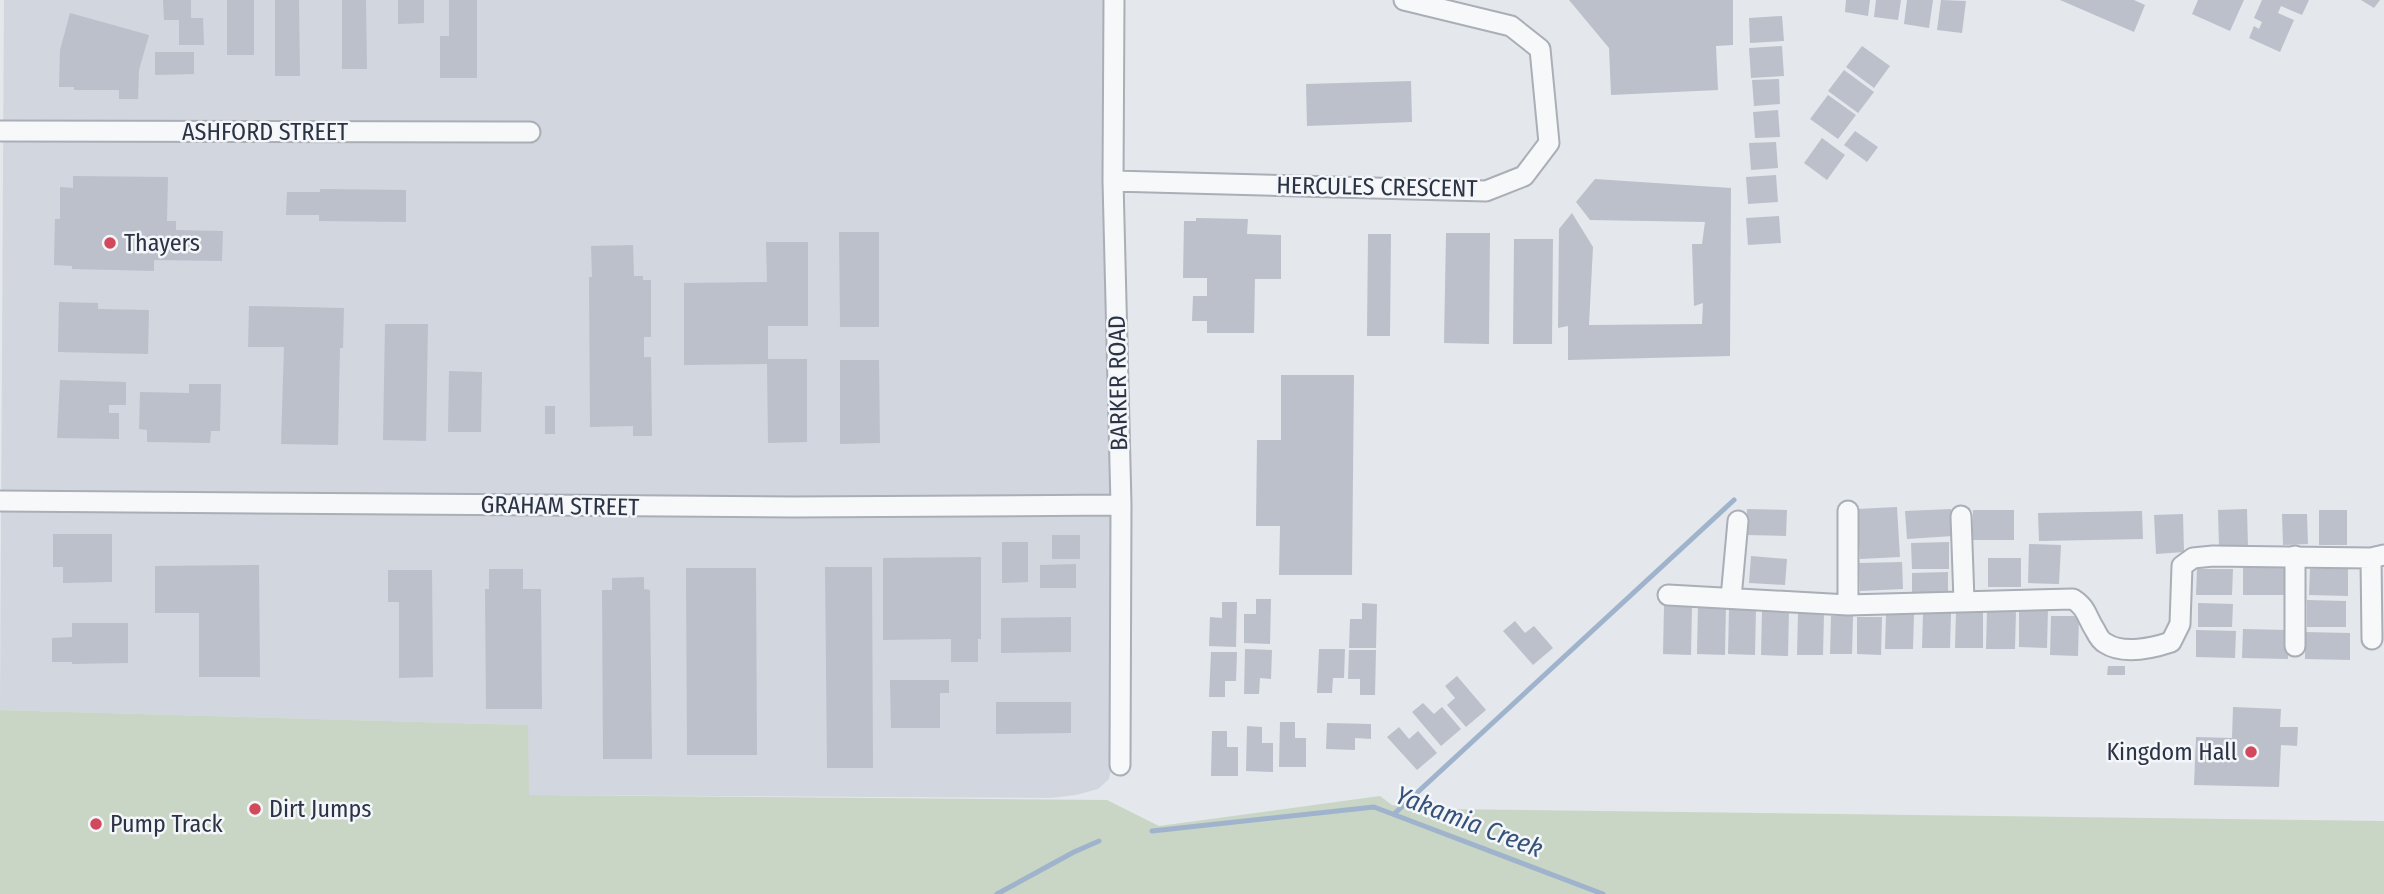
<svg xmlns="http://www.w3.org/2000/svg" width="2384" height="894" font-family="'Fira Sans Condensed',sans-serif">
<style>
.built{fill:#d2d6de}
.green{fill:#c9d6c5}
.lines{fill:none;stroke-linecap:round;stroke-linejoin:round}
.stream{stroke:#9fb4cc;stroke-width:5}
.building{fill:#bbc0ca}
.minor-casing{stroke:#a9aeb7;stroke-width:23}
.minor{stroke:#f7f8fa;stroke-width:19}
.poi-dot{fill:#d1495b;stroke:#f4f6f9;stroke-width:2.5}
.labels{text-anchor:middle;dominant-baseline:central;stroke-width:5;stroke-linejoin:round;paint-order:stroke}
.street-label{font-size:24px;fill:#2b3445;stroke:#f4f6f9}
.poi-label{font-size:24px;fill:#2b3445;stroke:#f4f6f9;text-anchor:start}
.water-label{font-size:26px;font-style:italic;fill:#34527a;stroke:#f4f6f9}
</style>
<rect width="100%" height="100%" fill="#e4e7ec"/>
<path class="built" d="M4,0h1104l4,765 -3,14 -11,10 -22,6 -25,3 -523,-3v-70l-528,-15z"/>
<path class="green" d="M0,710l528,15 1,70 578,5 52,26 221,-30 12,9 49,4 943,12v73h-2384z"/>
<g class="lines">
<path class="stream" d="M1394,814l340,-314
M1152,831l222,-24 229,87
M997,894l77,-42 25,-11"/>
</g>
<path class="building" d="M163,0h28v18h12l1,27h-25v-25h-15z
M227,0h27v55h-27z
M275,0h24l1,76h-25z
M342,0h24l1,69h-25z
M398,0h26v23l-26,1z
M449,0h28v78h-37v-42h9z
M1569,0h164v45l-17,1 2,44 -107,5 -2,-47z
M1846,0h24l-2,16 -23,-4z
M1876,0h25l-3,20 -24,-3z
M1907,0h26l-4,28 -25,-4z
M1941,0l25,1 -4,32 -25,-3z
M2060,0h74l11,5 -11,27z
M2198,0h46l-14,31 -38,-17z
M2262,0h47l-7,15 -21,-9 -3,7 16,7 -14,32 -31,-14 5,-12 5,3 3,-7 -8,-4z
M2361,0h19l-6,8z
M70,13l79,22 -10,35 -1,29h-19v-9h-45v-3h-15l1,-37z
M1782,16l2,25 -34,2 -1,-25z
M1782,46l2,30 -33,2 -2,-30z
M1862,46l28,20 -16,22 -28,-21z
M155,52h39v22l-39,1z
M1844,70l30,22 -16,21 -30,-22z
M1779,79l1,25 -26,2 -2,-26z
M1411,81l1,41 -105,4 -1,-42z
M1828,95l28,20 -18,24 -28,-20z
M1778,110l2,27 -25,1 -2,-26z
M1855,131l23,16 -11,15 -23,-17z
M1822,138l23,17 -18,25 -23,-17z
M1776,142l2,26 -27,2 -2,-27z
M1776,175l2,27 -30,2 -2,-27z
M73,176l95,1 -1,44h9v9l47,1 -1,30 -68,-1v11l-82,-2v-3l-18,-1 1,-46h5v-32l13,1z
M1595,179l136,9 -1,168 -162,4v-34l-10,2 1,-99 13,-16 21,34 -4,78 113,-1 1,-21 -9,3 -2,-62h10l3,-22 -115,-2 -14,-18z
M320,189l86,1v32l-87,-1v-6h-33l1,-23h33z
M1779,216l2,27 -33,2 -2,-27z
M1196,218l52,1 -1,15 34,1v44h-26l-1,54h-47v-12h-15l1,-25h14v-18h-24l1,-57h12z
M839,232h40v95h-39z
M1446,233h44l-1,111 -45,-1z
M1368,234h23l-1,102h-23z
M1514,239h39l-1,105h-39z
M766,242h42v84h-40v33h39v83l-39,1 -1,-79 -83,1v-82l83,-1z
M633,245l1,31h9v4h8v57h-7v20h7l1,79h-19v-10l-43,1 -1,-150h3l-1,-31z
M59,302l39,1v6l51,1 -1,44 -90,-2z
M249,306l95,2 -1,40h-3l-2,97 -57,-1 3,-97h-36z
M385,324h43l-2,117 -43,-1z
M840,360h39l1,83 -40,1z
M449,371l33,1 -1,60h-33z
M1281,375h73l-2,200h-73l1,-49h-24l1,-86h24z
M60,380l66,2v23h-17v8h10v26l-62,-1z
M189,384h32l-1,47h-9l-1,12 -63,-1v-12l-8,-1 1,-37 49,1z
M545,406h10v28h-10z
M1897,507l3,50 -40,2 -3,-50z
M1747,509l40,1 -1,26 -40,-1z
M1951,509l2,27 -46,3 -2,-28z
M2247,509l1,38h-29l-1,-37z
M1973,510h41v30h-42z
M2319,510h28v35h-28z
M2142,511l1,28 -104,2 -1,-28z
M2183,514l1,38 -28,2 -2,-39z
M2282,514h25l1,30 -25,1z
M53,534h59v48l-49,1v-16h-10z
M1052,535h28v24h-28z
M1002,542h26v40l-26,1z
M1949,542v27h-37l-1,-26z
M2029,544l32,1 -2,39 -31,-1z
M1751,556l36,3 -2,26 -36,-2z
M981,557v82h-3v23h-27v-23l-68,1v-82z
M1988,558h33v29h-33z
M1902,562l1,27 -43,2 -1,-28z
M1076,564v24h-36v-23z
M259,565l1,112h-61v-64h-44v-47z
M2243,566l44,1 -1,28h-43z
M825,567h47l1,201h-46z
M686,568h70l1,187h-70z
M489,569h34v20h18l1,120h-56l-1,-120h4z
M2197,569h36l-1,26h-36z
M2310,569h38v27l-39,-1z
M388,570h44l1,107 -34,1v-76h-11z
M1948,572v29h-36v-28z
M644,577v12l6,1 2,169h-49l-1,-169h10v-12z
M1256,599h15l-1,45 -26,-1v-29h12z
M2307,600l39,1v26h-39z
M1222,602h15l-1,45 -27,-1 1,-29 12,1z
M1362,603l15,1 -1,44h-27l1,-29h12z
M2198,603l35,1 -1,23h-34z
M1698,604l28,1 -1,50 -28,-1z
M1664,606h28l-1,49 -28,-1z
M1729,608h27l-1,47 -27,-1z
M2019,608l29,1 -1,39 -28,-1z
M1762,609l27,1 -1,46 -27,-1z
M1987,610h29l-1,39h-29z
M1956,611h27v37h-28z
M1798,613h26l-1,42h-26z
M1923,613h28l-1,35h-28z
M1886,614h28l-1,35h-28z
M1831,616h22l-1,38h-22z
M2051,616h28l-1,40 -28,-1z
M1071,617v35l-70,1v-35z
M1857,617h25l-1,38 -24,-1z
M1515,621l10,12 9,-7 19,22 -20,17 -30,-34z
M72,623h56v40l-56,1v-2h-20v-24l20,-1z
M2243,629l46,1 -1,29 -46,-1z
M2196,630l40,1 -1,27 -39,-1z
M2305,632l45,1v27l-45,-1z
M1245,649l27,1 -1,29 -11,-1 -1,16h-15z
M1319,649h26l-1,29h-11l-1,15h-15z
M1349,650h27l-1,45h-15v-16h-12z
M1211,652h26l-1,29h-11v16h-16z
M2108,666h17v9h-18z
M1457,676l29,34 -20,17 -19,-22 8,-7 -10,-12z
M890,680h59v13h-9v35h-49z
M996,702h75v31l-75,1z
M1423,703l11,11 8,-7 19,22 -20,17 -29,-34z
M2233,707l48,2 -1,18h18l-1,19 -16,-1 -2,42 -85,-2 2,-48 36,1z
M1280,722h15v16h11v29h-27z
M1327,723l44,1v15l-16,-1v12l-29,-1z
M1247,726l15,1v16h11v29l-27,-1z
M1399,727l10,12 9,-8 19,22 -20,17 -30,-33z
M1212,731h15v16h11v29h-27z"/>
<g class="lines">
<g class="minor-casing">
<path id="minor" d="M1114,0l-1,181 8,324 -1,260
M0,131l530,1
M1113,181l373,10 38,-15 25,-33 -9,-94 -29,-23 -107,-26
M0,501l793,6 328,-2
M1848,511v94
M1961,516l3,85
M2371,558l1,81
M1668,595l180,10 225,-6c14,9 13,17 22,31 2,4 6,11 10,13 18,12 48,5 66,-1l9,-18 2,-58 11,-8 20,-2 158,2 13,-3
M1731,598l7,-77
M2295,646v-90"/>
</g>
<use href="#minor" class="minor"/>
</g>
<g class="poi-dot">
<circle cx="110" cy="243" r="7"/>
<circle cx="2251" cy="752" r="7"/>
<circle cx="255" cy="809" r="7"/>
<circle cx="96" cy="824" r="7"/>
</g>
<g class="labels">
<g class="street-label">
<text x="265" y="132">ASHFORD STREET</text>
<text transform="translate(1377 187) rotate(1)">HERCULES CRESCENT</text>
<text transform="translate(1118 383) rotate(-91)">BARKER ROAD</text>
<text transform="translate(560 506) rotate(1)">GRAHAM STREET</text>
</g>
<g class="poi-label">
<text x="124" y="243">Thayers</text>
<text x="2237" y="752" text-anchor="end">Kingdom Hall</text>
<text x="269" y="809">Dirt Jumps</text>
<text x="110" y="824">Pump Track</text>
</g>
<g class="water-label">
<text transform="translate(1469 822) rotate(21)">Yakamia Creek</text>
</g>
</g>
</svg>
